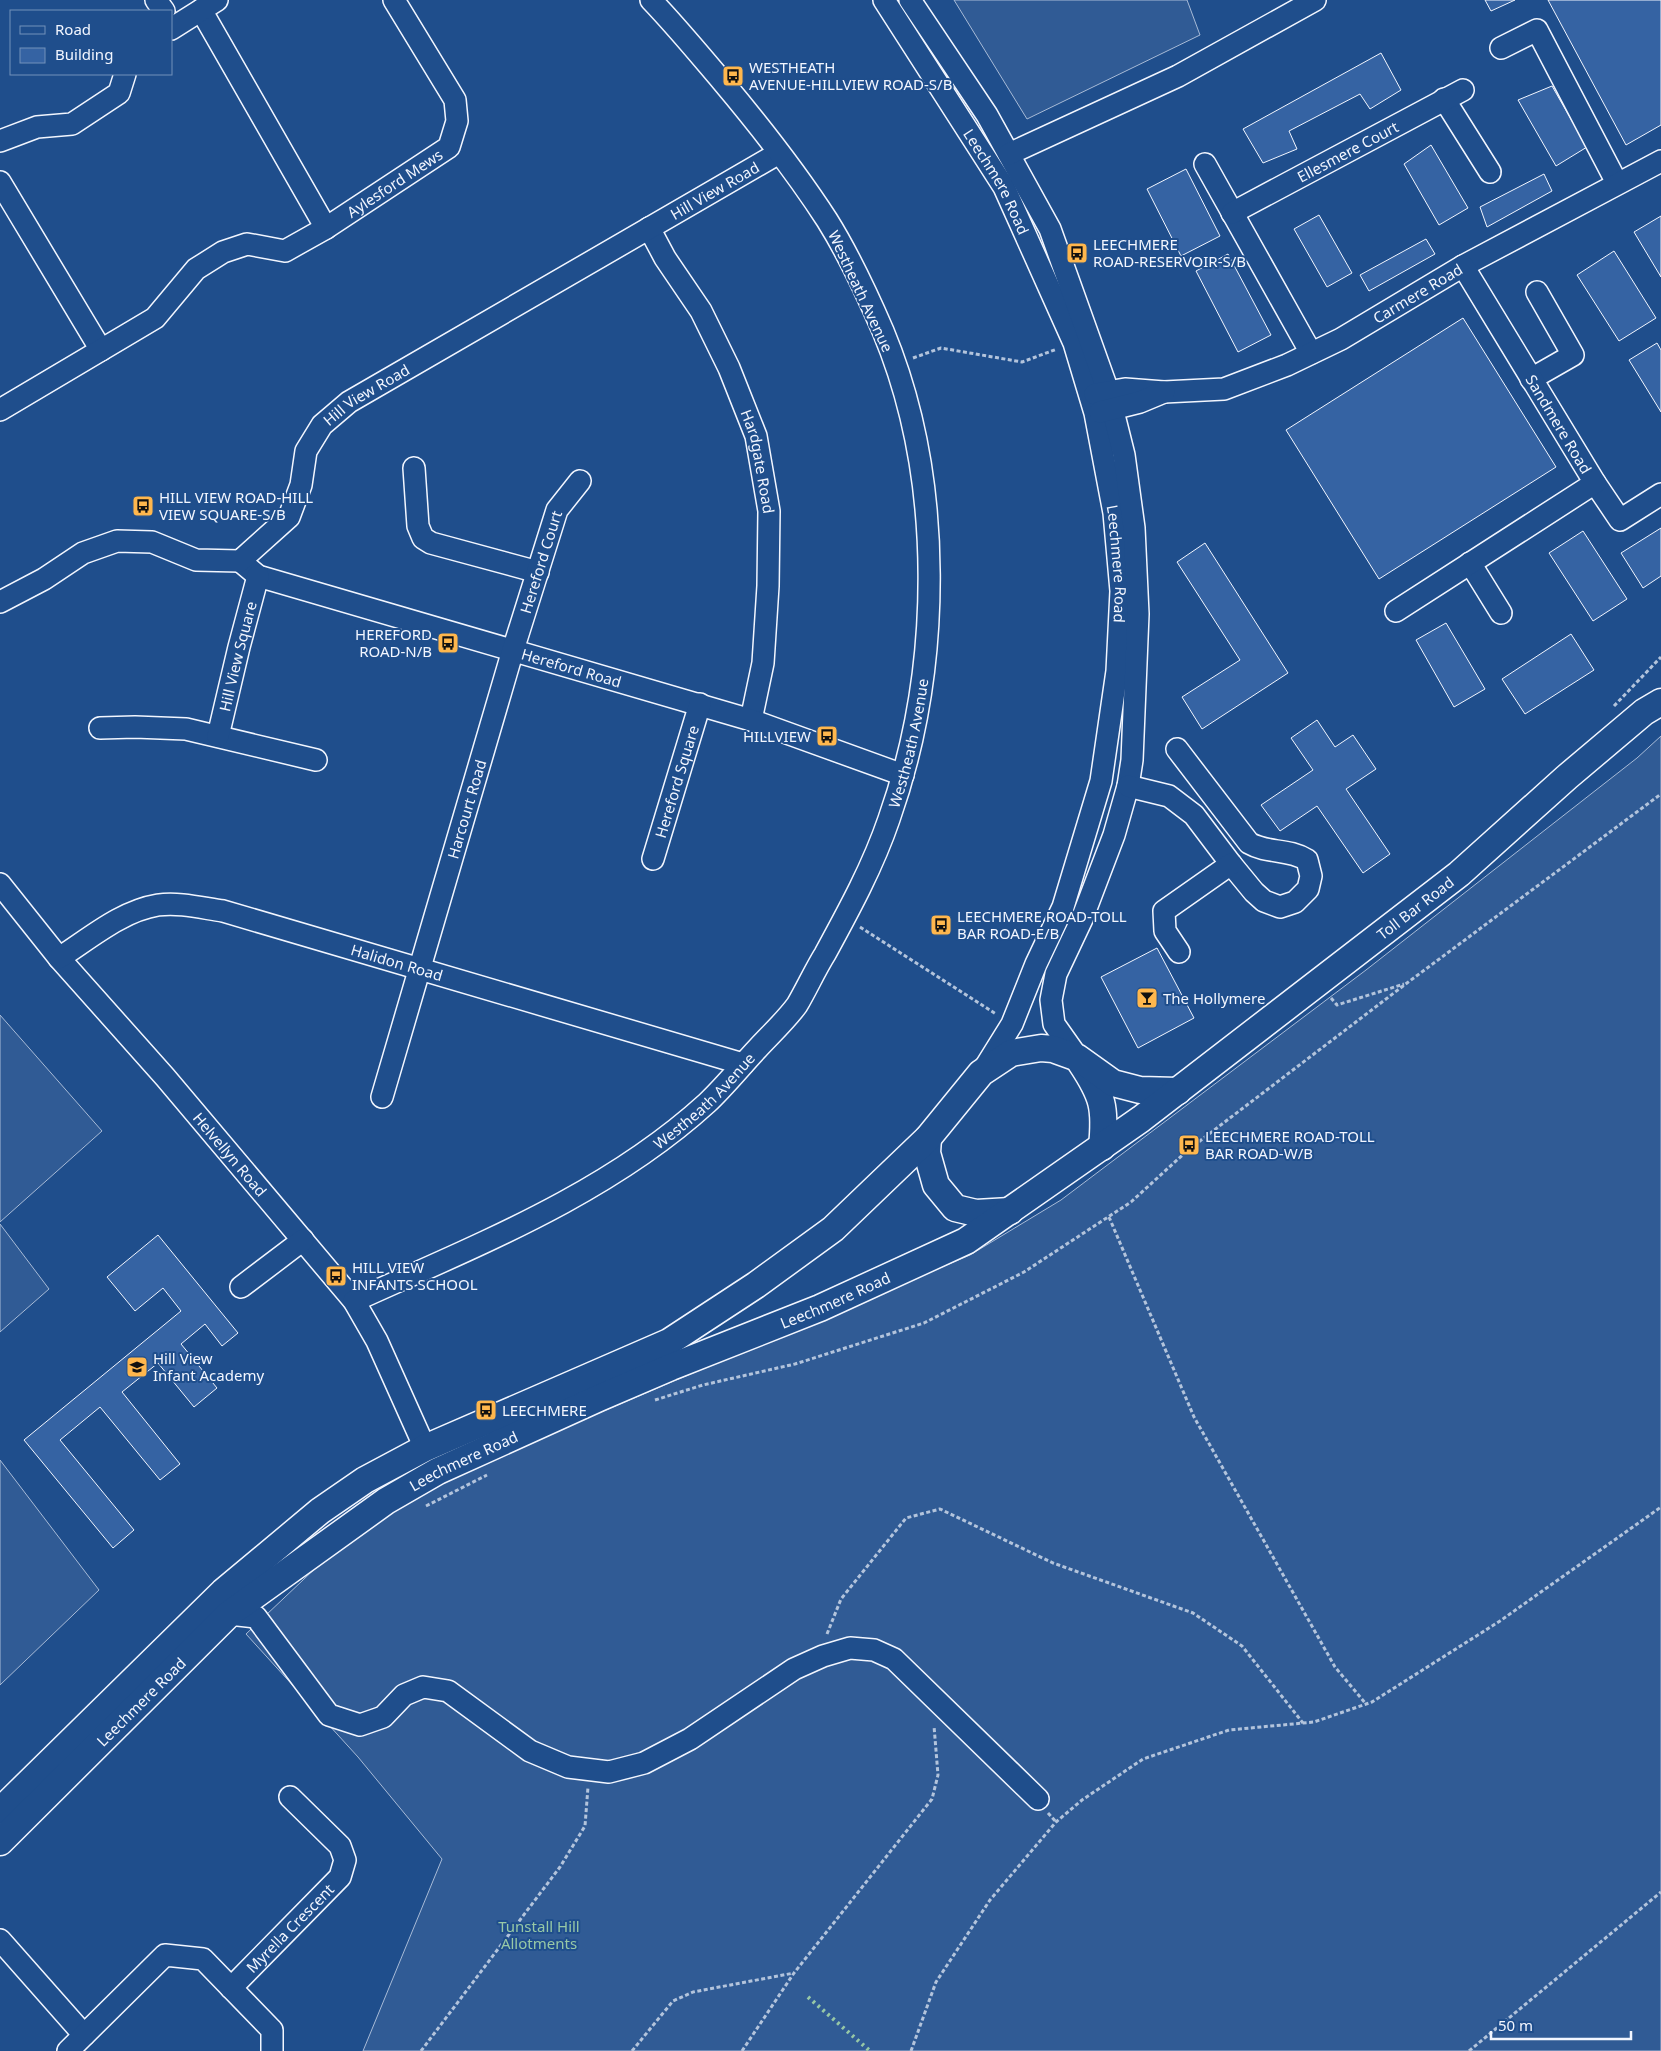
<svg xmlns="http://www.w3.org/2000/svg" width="1661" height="2051" font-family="'Noto Sans',sans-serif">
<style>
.built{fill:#305b95;stroke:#a8bbd7}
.building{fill:#3563a3;stroke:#f2f6ff}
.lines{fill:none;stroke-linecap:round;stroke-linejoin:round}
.minor-casing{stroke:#f2f6ff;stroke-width:24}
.major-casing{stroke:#f2f6ff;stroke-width:29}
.path{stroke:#b3c4dc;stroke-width:3;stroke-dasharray:4 2.5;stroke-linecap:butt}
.minor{stroke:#1f4e8c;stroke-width:21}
.major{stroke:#1f4e8c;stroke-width:26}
.hedge{stroke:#97c8a6;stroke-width:4;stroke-dasharray:2.5 4;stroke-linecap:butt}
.labels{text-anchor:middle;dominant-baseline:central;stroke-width:4;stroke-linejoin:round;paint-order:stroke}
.poi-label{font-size:15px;fill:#f2f6ff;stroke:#1f4e8c;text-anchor:start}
.street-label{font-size:15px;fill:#f2f6ff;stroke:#1f4e8c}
.park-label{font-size:15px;fill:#97c8a6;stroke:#1f4e8c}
</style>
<rect width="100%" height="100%" fill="#1f4e8c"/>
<path class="built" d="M954,0h233l13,35 -173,84z
M1661,736v1315h-1298l79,-192 -84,-102 -112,-123 95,-90 91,-60 538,-229 91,-55 305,-230 271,-212z
M0,1015l102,116 -102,91z
M0,1224l49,65 -49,43z
M0,1460l99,130 -99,95z"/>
<path class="building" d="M1485,0h30l-24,11z
M1548,0h113v125l-35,20z
M1381,53l20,37 -31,19 -10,-15 -71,37 8,18 -34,14 -20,-34z
M1552,86l35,61 -31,19 -38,-66z
M1431,145l37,63 -29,17 -35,-61z
M1186,169l34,67 -39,20 -34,-67z
M1544,174l8,17 -65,36 -7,-20z
M1319,215l33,58 -25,14 -33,-58z
M1661,216v61l-27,-45z
M1426,239l9,15 -66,37 -9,-16z
M1614,251l42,67 -37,23 -42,-66z
M1228,254l43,81 -33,17 -42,-81z
M1463,318l93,149 -177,112 -93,-149z
M1657,343l4,7v62l-32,-52z
M1661,528v48l-18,12 -22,-35z
M1583,531l44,68 -34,22 -44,-68z
M1205,543l83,130 -86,56 -20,-32 58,-37 -63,-98z
M1446,623l39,66 -31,18 -38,-67z
M1571,634l23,36 -69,44 -23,-35z
M1317,720l18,27 18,-12 23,34 -30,20 44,65 -27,19 -46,-67 -37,25 -19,-26 52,-35 -22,-32z
M1157,948l37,70 -56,30 -37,-71z
M158,1235l80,98 -16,13 -17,-22 -24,20 36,44 -23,19 -36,-44 -36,29 58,72 -20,16 -60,-73 -40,33 74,90 -21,18 -89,-108 157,-129 -18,-23 -28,23 -28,-34z"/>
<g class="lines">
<g class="minor-casing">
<g id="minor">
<path d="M156,0l8,11"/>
<path id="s1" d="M884,0l120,187 70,156 21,70 19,100 7,78 -4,80 -16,110 -38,126 -27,57 -24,60 -28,45"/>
<path d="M910,0l77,115 63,114 58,162 16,64 10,73 4,86 -6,146 -4,26 -14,49 -32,84 -26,55 -5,26 3,24 24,34"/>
<path d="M201,10l125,218"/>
<path d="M171,29l46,-29"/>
<path d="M1501,48l36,-18 80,153"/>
<path d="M1444,99l46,73"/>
<path d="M0,141l37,-14 35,-3 47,-31 6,-19"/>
<path d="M1009,154l169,-78 137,-76"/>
<path d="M1205,164l106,189"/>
<path d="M0,182l101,168"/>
<path id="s2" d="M1232,213l231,-123"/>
<path id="s3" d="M649,228l16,30 36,53 28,57 27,68 13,75 -1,75 -5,77 -12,57"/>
<path d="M1531,379l42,-24 -36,-63"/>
<path id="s4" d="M1095,394l30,-5 39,3 60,-3 63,-24 54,-26 122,-73 198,-105"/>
<path id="s5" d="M0,410l155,-92 41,-49 27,-17 24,-8 38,7 41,-23 123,-81 8,-26 -2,-21 -61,-100"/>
<path d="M1100,412l40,-10 24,-10"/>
<path d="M414,468l4,58 5,12 8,5 107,29"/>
<path d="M1595,483l25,37 41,-26"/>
<path id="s6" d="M240,561l18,15 493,144 152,55"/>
<path d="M1470,563l31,50"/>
<path id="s7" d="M0,602l44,-23 39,-26 34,-12 35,1 44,18 44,1 49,-44 12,-32 5,-34 16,-26 27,-23 430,-249"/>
<path d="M1396,611l199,-128 -132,-217"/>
<path d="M100,728l35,-1 51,2 130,31"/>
<path id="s8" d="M218,736l21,-89 19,-71"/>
<path d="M1128,786l41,10 25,19 37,49 23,28 10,9 16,6 15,-5 13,-13 3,-13 -4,-16c-19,-12 -39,-6 -58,-17l-72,-94"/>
<path id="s9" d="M653,859l47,-155"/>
<path id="s10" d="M0,884l59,74 106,119 189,224 23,40 48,107"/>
<path d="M1179,952l-14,-21 -1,-20 67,-47"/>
<path id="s11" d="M59,958c30,-19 62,-47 99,-53 21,-3 44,3 65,6l520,153"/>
<path id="s12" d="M382,1097l131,-447 44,-140 23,-29"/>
<path d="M241,1287l62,-47"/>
<path id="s13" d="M354,1301c123,-56 252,-106 353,-198 18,-17 34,-37 51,-55 13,-14 28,-28 39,-43 10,-17 18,-35 28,-51 24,-44 48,-88 64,-135 53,-150 56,-339 -6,-488 -16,-37 -34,-76 -56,-111 -31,-48 -68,-95 -105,-139 -23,-27 -46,-55 -71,-81"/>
<path d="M229,1614l27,3 73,98 31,10 23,-8 21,-22 19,-8 25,4 82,60 38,16 41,5 35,-9 46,-24 104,-70 29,-13 27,-8 24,2 20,9 144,140"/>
<path d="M0,1940l84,95"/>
<path id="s14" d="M231,1988l109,-111 5,-17 -5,-14 -50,-49"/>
<path d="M68,2051l97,-96 38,4 69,71v21"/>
</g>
</g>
<g class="major-casing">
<g id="major">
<path d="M1081,1063c22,33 25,45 21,84"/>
<path d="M928,1138l-1,15 9,32 19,23 21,5 34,-2"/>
<path d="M0,1811l223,-219 97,-81 45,-31 60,-32 244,-106 87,-57 77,-56 95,-91 53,-65 30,-20 30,-5 12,1 25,9 35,25 27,7 38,1"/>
<path id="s15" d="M0,1842l229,-228 157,-113 52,-30 161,-73 72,-31 149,-59 146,-67 175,-122 318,-245 108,-97 77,-65 17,-10"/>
</g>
</g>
<path class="path" d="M913,358l28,-10 81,14 35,-13
M1614,706l47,-49
M860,927l136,87
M1331,998l6,7 67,-21
M1109,1217l85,200 141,250 31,37
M655,1400l48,-15 92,-21 129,-41 100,-51 107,-70 57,-52 219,-167 254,-189
M426,1506l61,-31
M827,1634l14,-35 65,-81 34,-9 113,54 140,50 49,33 61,77
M1048,1813l8,9
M421,2051l139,-184 25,-41 3,-39
M632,2051l41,-50 20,-9 101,-19
M742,2051l52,-78 138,-174 6,-24 -4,-49
M911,2051l25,-69 54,-82 66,-78 26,-22 61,-41 86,-29 85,-8 58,-20 128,-81 161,-114
M1469,2051l192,-159"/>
<use href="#minor" class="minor"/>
<use href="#major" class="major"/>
<path class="hedge" d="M808,1997l62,54"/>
</g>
<defs>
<g id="bus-square" transform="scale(1.125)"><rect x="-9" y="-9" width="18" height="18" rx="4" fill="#ffb74d" stroke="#1f4e8c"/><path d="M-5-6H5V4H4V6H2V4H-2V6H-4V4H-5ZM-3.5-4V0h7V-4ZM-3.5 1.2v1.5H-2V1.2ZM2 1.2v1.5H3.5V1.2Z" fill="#111"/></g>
<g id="bar-square" transform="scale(1.125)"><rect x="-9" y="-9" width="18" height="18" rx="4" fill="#ffb74d" stroke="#1f4e8c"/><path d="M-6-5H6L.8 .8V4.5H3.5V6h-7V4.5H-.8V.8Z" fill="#111"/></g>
<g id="school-square" transform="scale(1.125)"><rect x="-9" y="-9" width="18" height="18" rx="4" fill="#ffb74d" stroke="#1f4e8c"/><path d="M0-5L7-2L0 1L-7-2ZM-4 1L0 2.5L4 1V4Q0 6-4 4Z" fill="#111"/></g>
</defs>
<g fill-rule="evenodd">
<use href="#bus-square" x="733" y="76"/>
<use href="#bus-square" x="1077" y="253"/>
<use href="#bus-square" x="143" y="506"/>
<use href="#bus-square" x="448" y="643"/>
<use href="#bus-square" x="827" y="736"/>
<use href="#bus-square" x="941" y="925"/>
<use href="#bar-square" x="1147" y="998"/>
<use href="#bus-square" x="1189" y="1145"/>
<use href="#bus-square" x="336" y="1276"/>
<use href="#school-square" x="137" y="1367"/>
<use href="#bus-square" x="486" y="1410"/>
</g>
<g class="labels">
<g class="poi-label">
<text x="749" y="67">WESTHEATH<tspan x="749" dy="17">AVENUE-HILLVIEW ROAD-S/B</tspan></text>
<text x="1093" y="244">LEECHMERE<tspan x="1093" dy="17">ROAD-RESERVOIR-S/B</tspan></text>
<text x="159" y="497">HILL VIEW ROAD-HILL<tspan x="159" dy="17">VIEW SQUARE-S/B</tspan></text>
<text x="432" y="634" text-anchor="end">HEREFORD<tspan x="432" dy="17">ROAD-N/B</tspan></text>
<text x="811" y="736" text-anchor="end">HILLVIEW</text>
<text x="957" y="916">LEECHMERE ROAD-TOLL<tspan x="957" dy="17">BAR ROAD-E/B</tspan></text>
<text x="1163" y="998">The Hollymere</text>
<text x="1205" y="1136">LEECHMERE ROAD-TOLL<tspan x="1205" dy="17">BAR ROAD-W/B</tspan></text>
<text x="352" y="1267">HILL VIEW<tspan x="352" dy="17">INFANTS SCHOOL</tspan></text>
<text x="153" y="1358">Hill View<tspan x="153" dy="17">Infant Academy</tspan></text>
<text x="502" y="1410">LEECHMERE</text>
</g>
<g class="street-label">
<text stroke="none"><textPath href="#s2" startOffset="131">Ellesmere Court</textPath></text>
<text stroke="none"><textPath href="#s1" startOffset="214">Leechmere Road</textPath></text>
<text stroke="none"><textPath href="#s5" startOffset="469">Aylesford Mews</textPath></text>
<text stroke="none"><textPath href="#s7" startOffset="882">Hill View Road</textPath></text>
<text transform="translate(861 291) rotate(65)">Westheath Avenue</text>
<text stroke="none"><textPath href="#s4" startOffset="346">Carmere Road</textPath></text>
<text stroke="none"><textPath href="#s7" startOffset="478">Hill View Road</textPath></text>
<text transform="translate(1559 424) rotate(59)">Sandmere Road</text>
<text stroke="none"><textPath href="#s3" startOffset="260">Hardgate Road</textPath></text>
<text stroke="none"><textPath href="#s12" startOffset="558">Hereford Court</textPath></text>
<text stroke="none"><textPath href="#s1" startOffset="619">Leechmere Road</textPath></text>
<text stroke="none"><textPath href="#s8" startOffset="82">Hill View Square</textPath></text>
<text stroke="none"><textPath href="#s6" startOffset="350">Hereford Road</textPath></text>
<text stroke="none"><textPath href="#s13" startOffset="826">Westheath Avenue</textPath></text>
<text stroke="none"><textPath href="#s9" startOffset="81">Hereford Square</textPath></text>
<text stroke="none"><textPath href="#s12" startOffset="300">Harcourt Road</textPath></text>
<text stroke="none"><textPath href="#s15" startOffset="1712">Toll Bar Road</textPath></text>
<text stroke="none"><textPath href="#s11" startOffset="360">Halidon Road</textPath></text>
<text stroke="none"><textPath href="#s13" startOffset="406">Westheath Avenue</textPath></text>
<text stroke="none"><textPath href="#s10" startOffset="355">Helvellyn Road</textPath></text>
<text stroke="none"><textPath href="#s15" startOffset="1009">Leechmere Road</textPath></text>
<text stroke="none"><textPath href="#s15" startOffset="604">Leechmere Road</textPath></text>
<text stroke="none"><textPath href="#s15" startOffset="199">Leechmere Road</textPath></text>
<text stroke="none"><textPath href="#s14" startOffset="84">Myrella Crescent</textPath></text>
</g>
<g class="park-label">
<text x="539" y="1926">Tunstall Hill<tspan x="539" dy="17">Allotments</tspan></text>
</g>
</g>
<rect x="10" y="10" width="162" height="65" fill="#1f4e8c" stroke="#7391ba"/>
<rect x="20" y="26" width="25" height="8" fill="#1f4e8c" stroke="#7391ba"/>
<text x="55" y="35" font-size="15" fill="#f2f6ff">Road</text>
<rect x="20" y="48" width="25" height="15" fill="#3563a3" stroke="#7391ba"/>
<text x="55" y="60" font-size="15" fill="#f2f6ff">Building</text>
<path d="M1491 2031v8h140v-8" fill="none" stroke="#f2f6ff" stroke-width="2.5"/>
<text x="1498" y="2031" font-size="15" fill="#f2f6ff" stroke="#1f4e8c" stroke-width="4" paint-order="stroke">50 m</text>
</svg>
